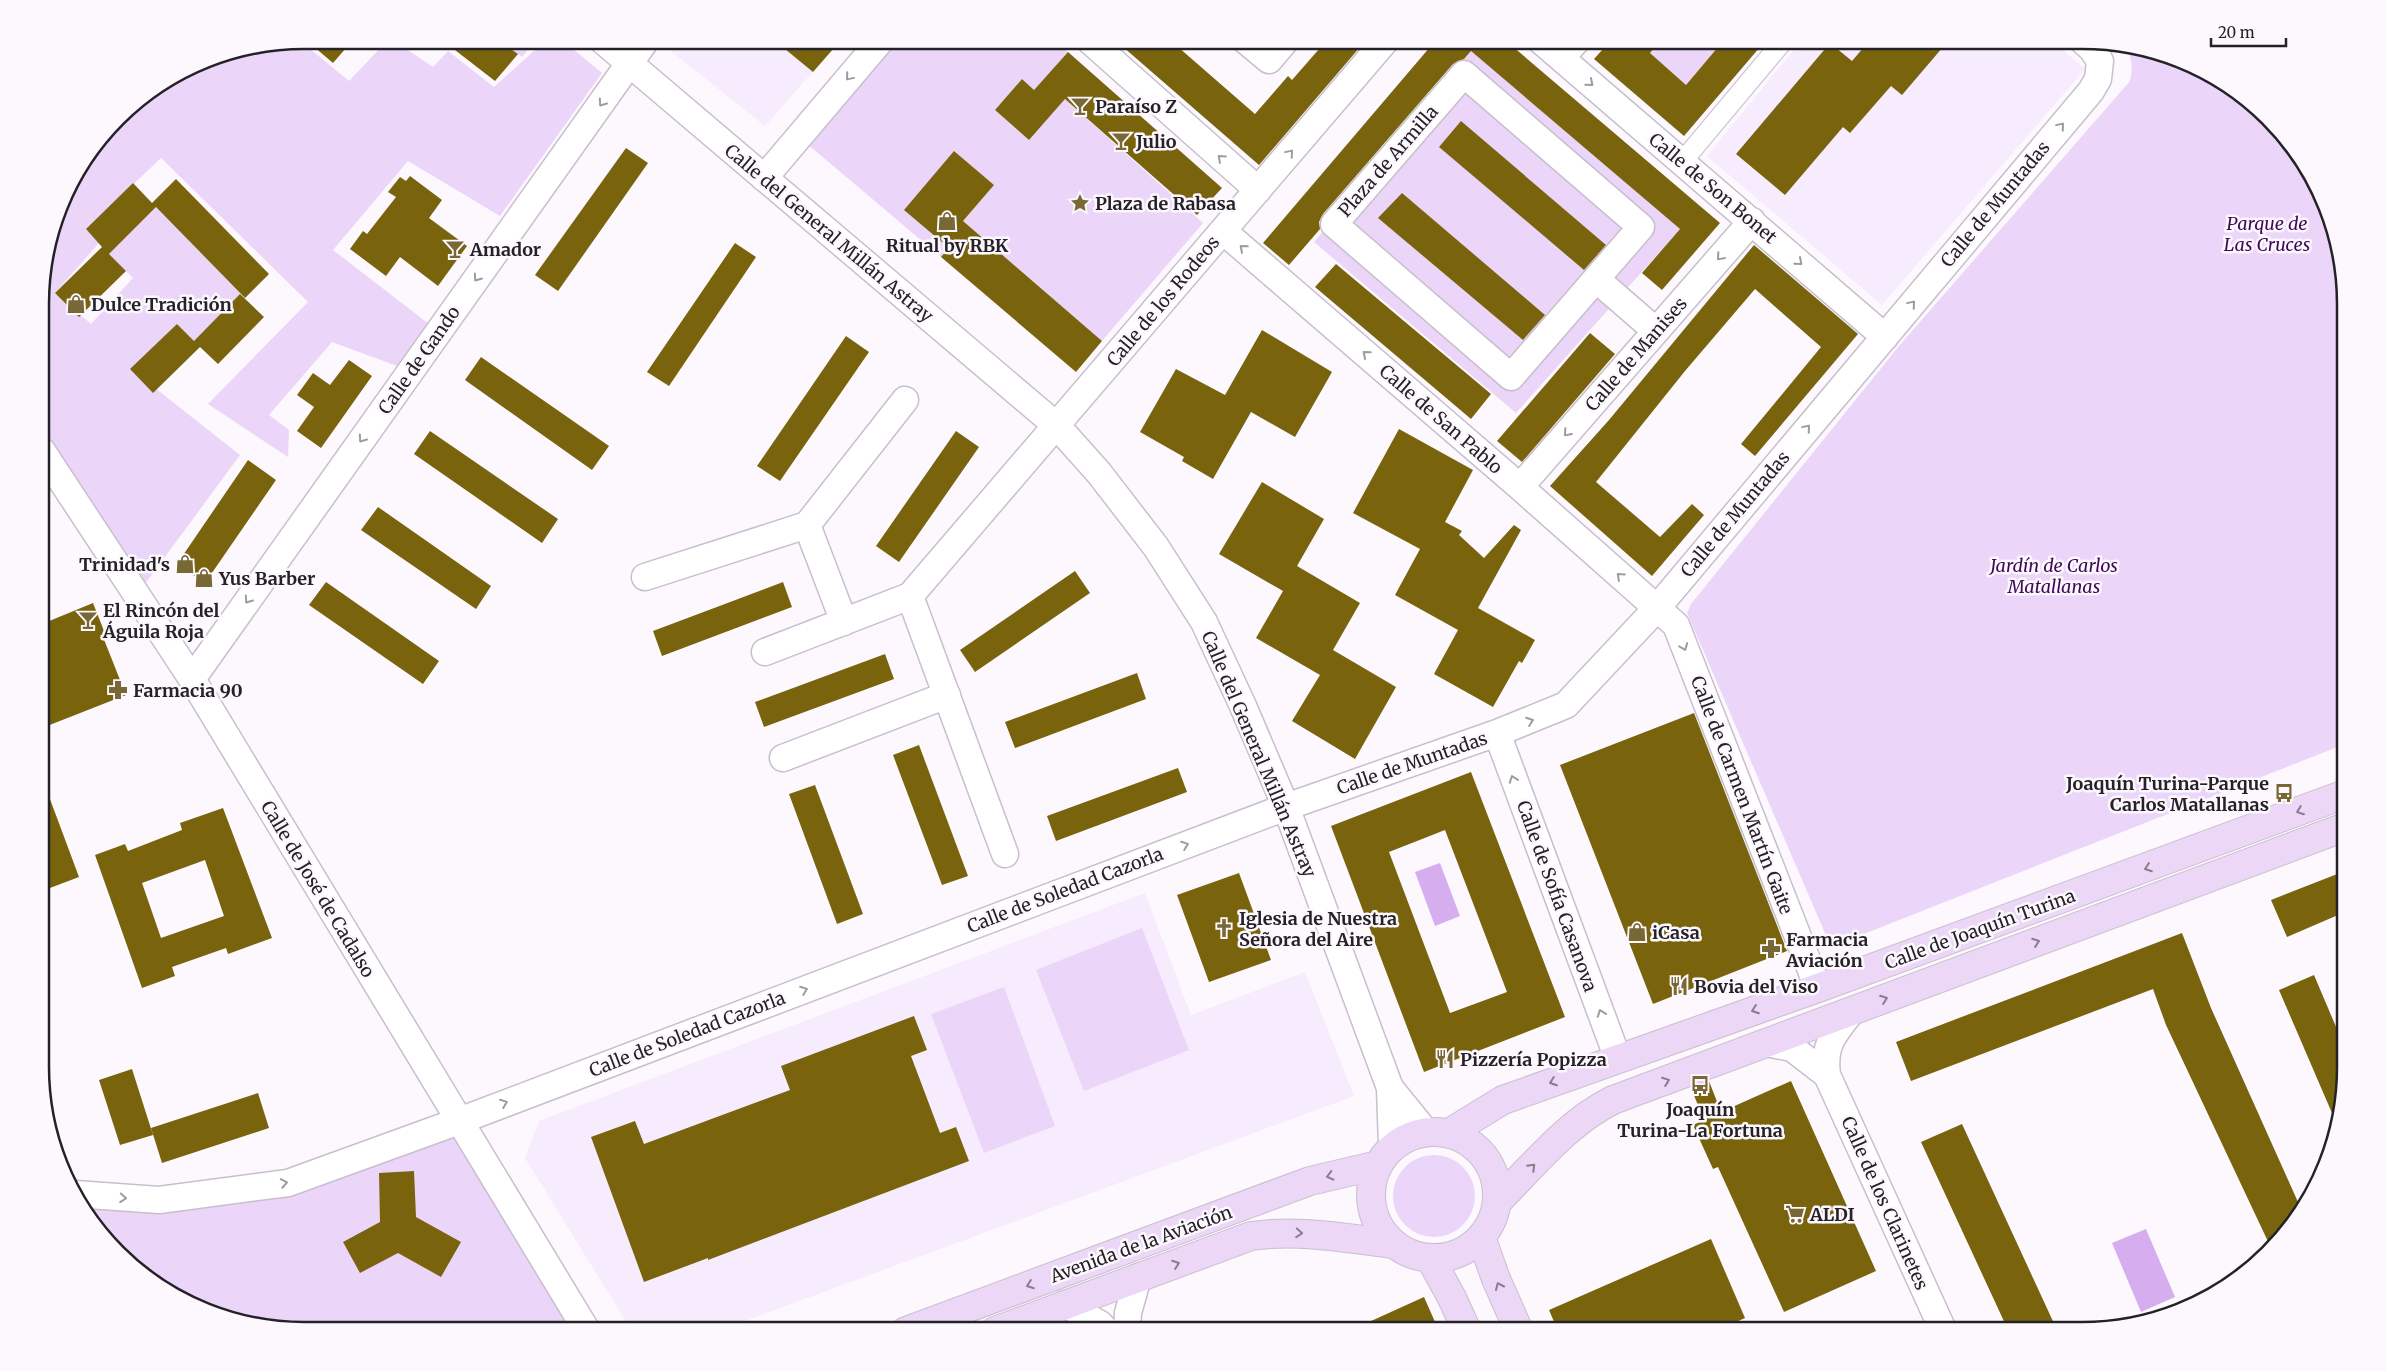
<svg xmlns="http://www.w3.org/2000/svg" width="2386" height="1371" font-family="Merriweather,serif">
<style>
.built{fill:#f6ecfd}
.green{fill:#ebd5f9}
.water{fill:#d6aeef}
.building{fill:#79640d;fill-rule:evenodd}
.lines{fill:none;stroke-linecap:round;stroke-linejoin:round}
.pedestrian-casing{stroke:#c8bfcd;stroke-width:21}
.minor-casing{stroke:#c8bfcd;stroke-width:29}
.secondary-casing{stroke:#c8bfcd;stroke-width:30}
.pedestrian{stroke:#fff;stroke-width:19}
.minor{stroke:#fff;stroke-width:26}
.secondary{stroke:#ecd7f7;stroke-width:28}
.oneway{stroke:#9d9c9e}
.oneway2{stroke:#887c8f}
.labels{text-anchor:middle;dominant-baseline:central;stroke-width:5;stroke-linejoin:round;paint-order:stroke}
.poi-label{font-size:18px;font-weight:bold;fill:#252227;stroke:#fcf8fe;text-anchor:start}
.street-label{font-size:18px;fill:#252227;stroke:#fcf8fe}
.park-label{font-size:18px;font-style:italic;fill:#3f0957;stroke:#fcf8fe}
.rim{fill:none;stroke:#252227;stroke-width:2.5}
</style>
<rect width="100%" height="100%" fill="#fcf8fe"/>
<path class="built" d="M673,40h168l-76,86 -98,-78z
M1802,40h249l34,29 -203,236 -175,-149z
M1145,893l46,122 114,-43 49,124 -636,235h-86l-107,-173 14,-37z"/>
<path class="green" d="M303,40h4l-3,4 45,37 39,-41h5l40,27 15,-16 46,36 52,-47h16l40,33 -102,143 -92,-55 -75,89 96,74 -32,42 -65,-24 -63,73 20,15 -1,27 -80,-53 100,-102 -147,-144 -75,71 13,14 -44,50 36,31 42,-46 -24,-24 47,-47 85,87 -47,47 -17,-17 -46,45 109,86 -98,133 -100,-133v-186l25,-82 63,-81 73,-46z
M498,40h38l-14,17z
M881,40h173l14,12 -34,38 -12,-11 -27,31 34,30 36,-41 138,124 -101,118 -139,-120 31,-36 -39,-33 -6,96 -8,9 -142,-120z
M1660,40h64l-38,45 -36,-32z
M2123,45c93,13 179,83 209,174 7,21 9,45 13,67v458l-514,203 -144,-334 4,-9 208,-258 231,-265c3,-13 3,-25 -7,-36z
M1471,51l209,178 -164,184 -202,-171z
M1142,928l47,122 -105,41 -48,-121z
M1004,987l51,139 -71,27 -53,-139z
M459,1121l119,210h-275l-68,-9 -64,-26 -54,-42 -33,-40 -5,-11 81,6z
M1393 1196a41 41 0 1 1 82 0a41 41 0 1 1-82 0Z"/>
<path class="water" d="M1440,863l20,53 -25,10 -20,-54z
M2146,1229l29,68 -34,15 -29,-69z"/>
<path class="building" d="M306,40h47l-20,23z
M442,40h56l20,14 -23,27z
M774,40h67l-28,32z
M1115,40h55l85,74 33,-38 4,4 35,-40h39l-107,125z
M1436,40h69l215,183 -58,67 -20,-17 38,-44 -209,-178 -7,8 -11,5 -130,150 -4,8 1,7 -31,36 -26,-22z
M1611,40h49l-10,13 36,32 38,-45h42l-82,96 -90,-77z
M1870,40h79l-47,55 -11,-9 -41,47 -7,-6 -58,68 -49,-41 94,-111 22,18z
M1068,52l154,136 -25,27 -132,-116 -36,41 -34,-30 27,-31 12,11z
M1461,121l145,124 -22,25 -145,-123z
M626,148l22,15 -90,128 -23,-16z
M954,151l40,34 -31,36 139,120 -26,31 -135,-115 8,-9 -45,-38z
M410,176l32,24 -13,18 38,28 -29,40 -38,-29 -14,19 -36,-27 13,-18 4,3 29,-37 -8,-5 12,-15 6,4z
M176,179l93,95 -24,24 -89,-91 -47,47 17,17 -47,46 -24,-24 47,-46 -16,-18 47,-46 19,20z
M1402,193l143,122 -22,25 -145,-122z
M735,243l21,14 -87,129 -22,-14z
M1754,245l104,89 -103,122 -14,-12 80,-97 -66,-58 -70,82 -89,111 64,55 32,-33 12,11 -52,61 -102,-90 59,-66z
M1336,264l155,130 -20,25 -156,-132z
M240,294l24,23 -46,47 -18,-17 -47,46 -23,-24 47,-45 17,17z
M1262,330l70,42 -37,65 -44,-25 -38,67 -31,-18 2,-4 -44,-25 36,-63 49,26z
M1590,333l25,21 -93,108 -25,-21z
M846,336l23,16 -89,129 -23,-15z
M481,357l128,89 -17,24 -127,-90z
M349,360l23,16 -51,72 -24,-17 17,-24 -17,-12 16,-22 17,12z
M1399,429l74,41 -28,52 17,9 -3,4 25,23 30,-33 7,5 -43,78 57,32 -13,23 -3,-2 -26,46 -59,-33 24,-44 -63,-35 25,-46 -67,-36z
M430,431l128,88 -16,24 -128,-89z
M956,431l23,16 -80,115 -23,-16z
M248,460l28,20 -71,103 -28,-19z
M1262,482l62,37 -27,47 63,37 -27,47 63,37 -41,72 -63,-38 28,-46 -64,-37 27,-47 -64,-37z
M378,507l113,79 -15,23 -115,-79z
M1075,571l15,22 -115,79 -15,-22z
M326,582l113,79 -16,23 -114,-79z
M783,582l9,25 -130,49 -9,-25z
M93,603l13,33 -3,1 23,58 -84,33v-104z
M885,654l9,25 -130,48 -9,-25z
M1137,673l9,26 -131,49 -10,-26z
M1694,713l93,238 -134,53 -93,-239z
M919,745l49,131 -26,9 -49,-130z
M1178,768l9,24 -131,49 -9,-25z
M1471,772l94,245 -141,55 -93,-246zM1445,830l62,162 -57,21 -61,-161z
M42,783h2l35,94 -37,14z
M815,785l48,129 -26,10 -48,-130z
M223,808l49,130 -44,16 -2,-6 -54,19 3,9 -33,12 -47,-133 30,-11 3,7 54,-21 -2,-7zM205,860l19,56 -63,22 -19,-55z
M2345,871v41l-58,25 -16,-37z
M1239,873l32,87 -62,22 -32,-87z
M2182,933l29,75 91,203 -30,39 -106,-225 -13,-36 -242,92 -15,-39z
M2314,975l31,73v36l-7,43 -59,-137z
M914,1016l13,34 -16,6 29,77 16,-6 13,34 -261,99v-2l-64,24 -53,-145 44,-16 9,23 146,-54 -9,-24z
M132,1069l21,66 -33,10 -21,-65z
M1709,1081l12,31 70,-31 85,190 -92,41 -66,-145 -5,2 -20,-44 11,-5 -13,-32z
M258,1093l11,35 -107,35 -11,-35z
M1962,1124l95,206h-49l-87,-188z
M414,1171l2,46 45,25 -20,35 -43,-24 -38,20 -17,-31 37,-20 -1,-49z
M1711,1239l34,79 -29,13h-158l-9,-21z
M1424,1297l15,34h-90z"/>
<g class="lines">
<g class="pedestrian-casing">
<path id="pedestrian" d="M1682,162l102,-122"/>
</g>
<g class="minor-casing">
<path id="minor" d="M602,40l455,386 42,47 57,74 48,75 39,84 43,101 104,281 2,58
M1089,40l169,150
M1245,40l24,20 17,-20
M1540,40l345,297
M1561,58l16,-18
M764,178l117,-138
M1223,231l297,256 156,138 142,363
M1596,279l-85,98 -177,-153 130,-150 177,153 -45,52 60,52
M42,451l150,228 395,652
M1520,487l232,-266
M807,525l98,-125
M645,577l162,-52 37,97
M910,596l95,258
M765,652l145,-56 476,-556
M192,679l454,-639
M1497,733l121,326
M783,758l164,-63
M1852,1011c-18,23 -29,33 -25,64l116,255
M1766,1043l26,5 35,27
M1390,1088l35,43
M75,1194l84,6 129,-17 171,-62 827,-314 211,-74 69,-28 91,-97 434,-517 7,-12 2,-18 -8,-12 -10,-9
M1065,1304l35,20 6,7
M1127,1331l1,-18 10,-36"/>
</g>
<g class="secondary-casing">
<path id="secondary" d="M1371 1195a63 63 0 1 1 126 0a63 63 0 1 1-126 0Z
M1449,1133l54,-33 315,-112 527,-194
M1497,1202c36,-36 71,-80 116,-102l732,-273
M1481,1237l15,42 23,52
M1430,1258l22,40 15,33
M906,1331l404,-150 68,-16
M995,1331l256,-95c47,-7 94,2 142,8"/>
</g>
<use href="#pedestrian" class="pedestrian"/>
<use href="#minor" class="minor"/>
<use href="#secondary" class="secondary"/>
</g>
<defs><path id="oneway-chevron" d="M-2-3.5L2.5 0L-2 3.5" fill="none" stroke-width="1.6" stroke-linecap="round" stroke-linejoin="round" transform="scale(1.25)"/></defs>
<g class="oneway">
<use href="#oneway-chevron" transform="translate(849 77) rotate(130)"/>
<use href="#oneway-chevron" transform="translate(1590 83) rotate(41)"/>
<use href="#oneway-chevron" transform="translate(602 103) rotate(125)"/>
<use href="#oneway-chevron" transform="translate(2061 126) rotate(-50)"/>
<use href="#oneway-chevron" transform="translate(1290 153) rotate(-50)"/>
<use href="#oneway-chevron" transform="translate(1221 158) rotate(-138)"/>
<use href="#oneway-chevron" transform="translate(1243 248) rotate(-139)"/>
<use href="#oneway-chevron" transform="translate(1720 257) rotate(131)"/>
<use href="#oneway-chevron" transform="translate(1799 262) rotate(41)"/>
<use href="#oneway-chevron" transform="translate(477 278) rotate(125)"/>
<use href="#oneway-chevron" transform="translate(1912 304) rotate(-50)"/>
<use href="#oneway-chevron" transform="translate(1366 354) rotate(-139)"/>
<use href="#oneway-chevron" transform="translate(1807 428) rotate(-50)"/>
<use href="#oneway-chevron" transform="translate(1567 433) rotate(131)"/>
<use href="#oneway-chevron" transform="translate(362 439) rotate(125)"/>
<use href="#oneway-chevron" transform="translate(1620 576) rotate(-138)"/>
<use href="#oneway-chevron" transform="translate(248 600) rotate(125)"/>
<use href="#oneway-chevron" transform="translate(1684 647) rotate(69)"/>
<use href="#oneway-chevron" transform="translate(1530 721) rotate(-20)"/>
<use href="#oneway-chevron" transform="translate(1513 779) rotate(-110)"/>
<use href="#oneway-chevron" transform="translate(1185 845) rotate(-21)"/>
<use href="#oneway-chevron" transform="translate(804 990) rotate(-21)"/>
<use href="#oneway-chevron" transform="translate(1601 1013) rotate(-110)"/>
<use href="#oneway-chevron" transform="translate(504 1103) rotate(-21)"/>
<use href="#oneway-chevron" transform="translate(284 1183) rotate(-11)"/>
<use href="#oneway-chevron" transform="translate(123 1198) rotate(4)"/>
</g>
<g class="oneway2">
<use href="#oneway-chevron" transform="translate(2300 811) rotate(159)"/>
<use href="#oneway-chevron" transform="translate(2148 868) rotate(160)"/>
<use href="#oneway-chevron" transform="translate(2036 942) rotate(-20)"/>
<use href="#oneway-chevron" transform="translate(1884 999) rotate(-20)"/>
<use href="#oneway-chevron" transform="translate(1755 1010) rotate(160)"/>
<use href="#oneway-chevron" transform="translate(1666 1081) rotate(-21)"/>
<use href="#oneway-chevron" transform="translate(1553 1082) rotate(160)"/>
<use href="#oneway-chevron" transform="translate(1532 1167) rotate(-45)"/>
<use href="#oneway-chevron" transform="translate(1330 1176) rotate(166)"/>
<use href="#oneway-chevron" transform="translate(1299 1233) rotate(4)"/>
<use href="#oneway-chevron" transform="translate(1176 1264) rotate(-20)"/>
<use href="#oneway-chevron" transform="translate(1030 1285) rotate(160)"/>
<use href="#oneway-chevron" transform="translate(1499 1286) rotate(-114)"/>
</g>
<defs>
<g id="bar-bare" transform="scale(1.5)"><path d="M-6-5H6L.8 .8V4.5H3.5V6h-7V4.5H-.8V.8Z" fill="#786836" stroke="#fcf8fe" stroke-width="2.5" paint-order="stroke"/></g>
<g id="sight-bare" transform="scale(1.5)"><path d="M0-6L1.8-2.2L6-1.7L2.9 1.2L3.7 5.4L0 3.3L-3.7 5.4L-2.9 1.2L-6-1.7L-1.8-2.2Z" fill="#786836" stroke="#fcf8fe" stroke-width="2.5" paint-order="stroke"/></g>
<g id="shop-bare" transform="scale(1.5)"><path d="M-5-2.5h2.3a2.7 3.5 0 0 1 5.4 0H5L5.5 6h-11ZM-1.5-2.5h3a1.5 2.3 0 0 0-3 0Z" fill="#786836" stroke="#fcf8fe" stroke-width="2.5" paint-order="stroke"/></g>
<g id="pharmacy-bare" transform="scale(1.5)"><path d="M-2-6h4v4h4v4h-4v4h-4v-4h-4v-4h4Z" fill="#786836" stroke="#fcf8fe" stroke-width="2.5" paint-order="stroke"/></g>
<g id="bus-bare" transform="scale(1.5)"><path d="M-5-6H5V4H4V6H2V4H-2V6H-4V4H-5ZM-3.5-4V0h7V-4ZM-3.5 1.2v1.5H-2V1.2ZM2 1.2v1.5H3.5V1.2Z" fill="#786836" stroke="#fcf8fe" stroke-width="2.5" paint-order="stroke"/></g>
<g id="church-bare" transform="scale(1.5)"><path d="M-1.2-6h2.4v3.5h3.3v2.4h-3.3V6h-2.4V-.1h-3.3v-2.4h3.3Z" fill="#786836" stroke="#fcf8fe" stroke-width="2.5" paint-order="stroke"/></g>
<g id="restaurant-bare" transform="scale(1.5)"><path d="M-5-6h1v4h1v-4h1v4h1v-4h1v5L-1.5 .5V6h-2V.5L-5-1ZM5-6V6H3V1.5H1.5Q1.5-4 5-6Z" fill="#786836" stroke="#fcf8fe" stroke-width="2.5" paint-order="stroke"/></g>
<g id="supermarket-bare" transform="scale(1.5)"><path d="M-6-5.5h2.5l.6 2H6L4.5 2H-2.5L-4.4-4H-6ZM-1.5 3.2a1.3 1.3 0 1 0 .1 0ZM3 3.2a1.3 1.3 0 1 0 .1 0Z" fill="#786836" stroke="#fcf8fe" stroke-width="2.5" paint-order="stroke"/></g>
</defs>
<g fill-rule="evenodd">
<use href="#bar-bare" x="1080" y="106"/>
<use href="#bar-bare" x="1121" y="141"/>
<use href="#sight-bare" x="1080" y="203"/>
<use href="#shop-bare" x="947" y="221"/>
<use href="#bar-bare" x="455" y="249"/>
<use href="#shop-bare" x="76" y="304"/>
<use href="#shop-bare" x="185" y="564"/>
<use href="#shop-bare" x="204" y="578"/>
<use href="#bar-bare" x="88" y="620"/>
<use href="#pharmacy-bare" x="118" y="690"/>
<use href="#bus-bare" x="2284" y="793"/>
<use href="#church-bare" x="1224" y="928"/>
<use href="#shop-bare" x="1637" y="932"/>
<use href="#pharmacy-bare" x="1771" y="949"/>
<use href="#restaurant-bare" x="1679" y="986"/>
<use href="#restaurant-bare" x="1445" y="1059"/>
<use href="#bus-bare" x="1700" y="1085"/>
<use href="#supermarket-bare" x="1795" y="1214"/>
</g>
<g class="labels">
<g class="poi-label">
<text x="1095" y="106">Paraíso Z</text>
<text x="1136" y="141">Julio</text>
<text x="1095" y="203">Plaza de Rabasa</text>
<text x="947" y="245" text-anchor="middle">Ritual by RBK</text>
<text x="470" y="249">Amador</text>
<text x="91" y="304">Dulce Tradición</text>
<text x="170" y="564" text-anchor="end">Trinidad's</text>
<text x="219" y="578">Yus Barber</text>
<text x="103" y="610">El Rincón del<tspan x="103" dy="21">Águila Roja</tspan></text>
<text x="133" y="690">Farmacia 90</text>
<text x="2269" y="783" text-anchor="end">Joaquín Turina-Parque<tspan x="2269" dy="21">Carlos Matallanas</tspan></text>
<text x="1239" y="918">Iglesia de Nuestra<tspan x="1239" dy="21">Señora del Aire</tspan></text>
<text x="1652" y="932">iCasa</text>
<text x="1786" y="939">Farmacia<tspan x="1786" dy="21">Aviación</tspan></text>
<text x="1694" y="986">Bovia del Viso</text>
<text x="1460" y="1059">Pizzería Popizza</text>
<text x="1700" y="1109" text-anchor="middle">Joaquín<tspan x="1700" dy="21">Turina-La Fortuna</tspan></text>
<text x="1810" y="1214">ALDI</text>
</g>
<g class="street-label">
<text transform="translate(1388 161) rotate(-49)">Plaza de Armilla</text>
<text transform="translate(1713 188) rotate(40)">Calle de Son Bonet</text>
<text transform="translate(1995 204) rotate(-50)">Calle de Muntadas</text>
<text transform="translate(829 233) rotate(40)">Calle del General Millán Astray</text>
<text transform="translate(1163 301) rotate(-50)">Calle de los Rodeos</text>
<text transform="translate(1636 354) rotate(-49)">Calle de Manises</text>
<text transform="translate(419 360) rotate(-55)">Calle de Gando</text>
<text transform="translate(1441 419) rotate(41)">Calle de San Pablo</text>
<text transform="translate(1735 514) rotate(-50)">Calle de Muntadas</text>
<text transform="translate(1259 754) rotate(67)">Calle del General Millán Astray</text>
<text transform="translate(1412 763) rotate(-19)">Calle de Muntadas</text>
<text transform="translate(1742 795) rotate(69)">Calle de Carmen Martín Gaite</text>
<text transform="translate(318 889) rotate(59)">Calle de José de Cadalso</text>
<text transform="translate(1065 890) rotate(-21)">Calle de Soledad Cazorla</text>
<text transform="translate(1557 896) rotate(70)">Calle de Sofía Casanova</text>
<text transform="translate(1980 929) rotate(-20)">Calle de Joaquín Turina</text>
<text transform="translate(687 1034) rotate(-21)">Calle de Soledad Cazorla</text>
<text transform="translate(1885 1203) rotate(66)">Calle de los Clarinetes</text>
<text transform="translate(1141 1244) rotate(-20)">Avenida de la Aviación</text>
</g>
<g class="park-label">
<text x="2267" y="223">Parque de<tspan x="2267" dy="21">Las Cruces</tspan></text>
<text x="2054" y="565">Jardín de Carlos<tspan x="2054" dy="21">Matallanas</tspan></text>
</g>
</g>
<path d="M0 0H2386V1371H0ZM304 49H2082A255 255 0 0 1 2337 304V1067A255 255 0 0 1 2082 1322H304A255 255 0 0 1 49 1067V304A255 255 0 0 1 304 49Z" fill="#fcf8fe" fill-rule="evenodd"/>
<path class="rim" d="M304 49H2082A255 255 0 0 1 2337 304V1067A255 255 0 0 1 2082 1322H304A255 255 0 0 1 49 1067V304A255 255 0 0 1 304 49Z"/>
<path d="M2211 38v8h75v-8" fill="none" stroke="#252227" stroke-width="2.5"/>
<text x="2218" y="38" font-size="15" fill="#252227" stroke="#fcf8fe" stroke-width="4" paint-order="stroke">20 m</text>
</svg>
